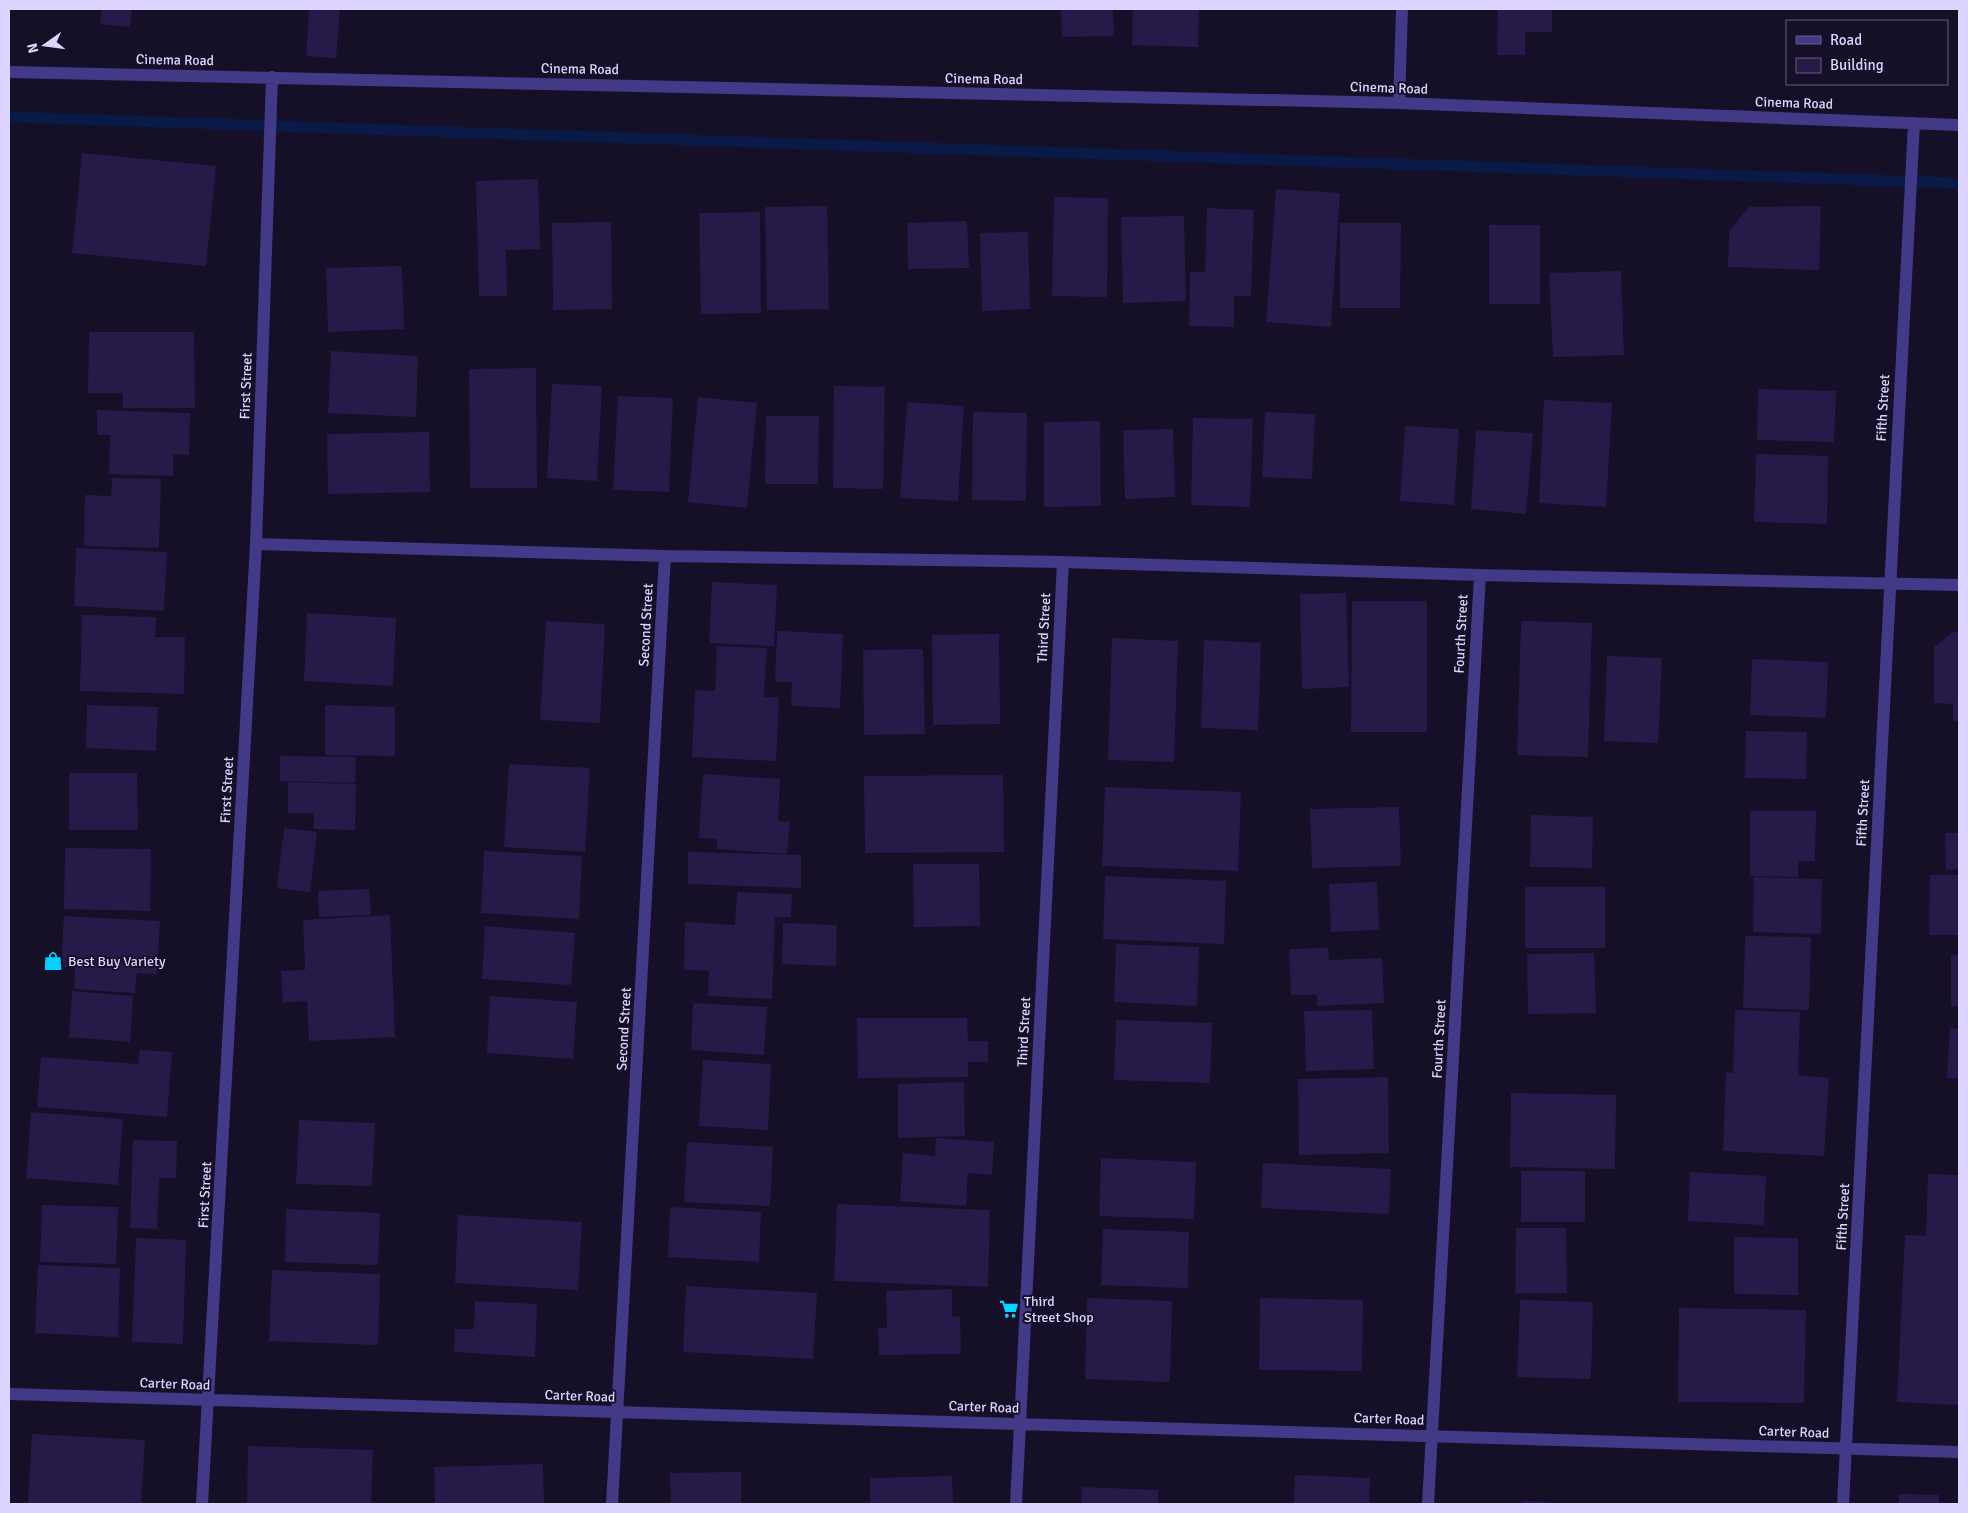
<svg xmlns="http://www.w3.org/2000/svg" width="1968" height="1513" font-family="Signika,sans-serif">
<style>
.lines{fill:none;stroke-linecap:round;stroke-linejoin:round}
.stream{stroke:#091a46;stroke-width:11}
.building{fill:#271a48}
.minor{stroke:#423987;stroke-width:12}
.labels{text-anchor:middle;dominant-baseline:central;stroke-width:4;stroke-linejoin:round;paint-order:stroke}
.street-label{font-size:14px;fill:#ddd5ff;stroke:#150f27}
.poi-label{font-size:14px;fill:#ddd5ff;stroke:#150f27;text-anchor:start}
</style>
<rect width="100%" height="100%" fill="#150f27"/>
<g class="lines">
<path class="stream" d="M9,117l1950,66"/>
</g>
<path class="building" d="M102,9h30l-2,18 -30,-3z
M309,9h31l-4,49 -30,-2z
M1061,9h52l1,27 -52,1z
M1133,9h66l-1,38 -66,-2z
M1498,9h54v23h-27v23h-28z
M82,153l134,13 -10,100 -134,-13z
M538,179l2,70 -34,1 1,46h-28l-3,-115z
M1276,189l64,4 -9,134 -65,-5z
M1054,197l54,1 -1,99 -55,-1z
M827,206l2,103 -62,1 -2,-103z
M1821,206l-2,64 -91,-3 1,-36 20,-24z
M1207,208l47,2 -3,86h-17v31l-45,-1 1,-54h15z
M760,212l1,101 -60,1 -2,-101z
M1184,216l2,85 -63,2 -2,-86z
M967,221l2,47 -61,1 -1,-46z
M611,222l1,87 -59,1 -1,-87z
M1340,223h61l-1,85h-60z
M1489,225h51v79h-51z
M1028,232l2,77 -48,2 -2,-78z
M402,266l2,63 -76,3 -2,-64z
M1621,271l3,84 -71,2 -4,-84z
M89,332h105l1,76h-72v-15h-35z
M331,351l87,5 -2,61 -88,-4z
M536,368l1,120h-67l-1,-119z
M552,384l50,2 -5,95 -50,-3z
M834,386l51,1 -2,102 -50,-1z
M1758,389l78,2 -2,51 -77,-2z
M618,396l55,2 -4,94 -56,-2z
M698,397l59,6 -10,105 -59,-6z
M1544,400l68,3 -6,104 -67,-4z
M907,402l57,4 -6,95 -58,-3z
M97,410l93,3 -1,42 -16,-1v22l-64,-2 1,-39h-13z
M973,412l54,1 -1,88 -54,-1z
M1265,412l50,2 -3,65 -50,-2z
M766,416h53l-1,68h-53z
M1193,418l60,1 -3,88 -59,-2z
M1100,421l1,85 -57,1v-85z
M1405,426l54,3 -5,76 -54,-4z
M1173,429l2,68 -50,2 -2,-69z
M1476,430l57,3 -7,81 -55,-5z
M429,432l1,60 -102,2 -1,-60z
M1756,454l72,2 -1,68 -73,-2z
M112,478l49,1 -2,69 -75,-2 1,-51 26,1z
M76,548l91,4 -3,59 -90,-5z
M712,582l65,3 -3,61 -65,-3z
M1346,593l3,94 -47,2 -2,-95z
M1352,601h75v131h-76z
M307,613l89,5 -3,68 -89,-5z
M82,615l74,2 -1,20h30l-1,57 -104,-3z
M546,621l59,3 -5,99 -60,-3z
M1521,621l71,2 -4,134 -71,-2z
M777,631l66,3 -3,74 -49,-2 1,-24h-17z
M1953,632h6v89h-6v-17l-19,-1v-56z
M999,634l1,90 -67,1 -1,-90z
M1112,638l66,3 -4,121 -66,-2z
M1204,640l57,3 -3,87 -57,-2z
M717,646l50,2 -3,49h15l-3,64 -84,-4 3,-67 20,1z
M923,649l2,85 -61,1 -1,-85z
M1607,656l55,2 -4,85 -54,-2z
M1752,659l76,3 -2,56 -76,-3z
M87,705l71,2 -2,44 -70,-3z
M325,705l70,2v49l-70,-1z
M1746,731l61,1 -1,47 -61,-1z
M280,756l76,1 -1,26 -75,-2z
M509,764l81,4 -5,84 -81,-5z
M69,773h68l1,57h-69z
M703,774l77,5 -2,42 12,1 -3,32 -70,-5v-10l-18,-1z
M1003,775l1,77 -139,1 -1,-77z
M288,782l68,2 -1,46 -41,-1v-16h-26z
M1105,787l136,5 -3,79 -136,-5z
M1399,807l2,59 -89,2 -2,-59z
M1750,811h66l-1,50h-17v16l-48,-1z
M1531,815l62,2 -1,51 -62,-1z
M284,828l33,4 -7,60 -33,-4z
M1945,833h14v36l-13,1z
M65,848l86,1 -1,62 -86,-2z
M484,851l98,5 -3,63 -98,-6z
M688,852l113,3v33l-113,-4z
M913,864h66l1,62 -66,1z
M1930,875h29v60h-30z
M1105,876l121,5 -2,63 -121,-5z
M1754,877l68,2 -1,55 -68,-2z
M1377,882l2,48 -48,2 -2,-48z
M1525,887h80v61h-80z
M369,889l2,26 -52,2 -1,-26z
M737,892l55,2 -1,23h-16l-3,82 -64,-3 1,-25 -25,-1 1,-48 50,3z
M390,915l5,122 -86,4 -2,-40 -24,2 -2,-32 24,-1 -2,-50z
M64,916l96,5 -3,53 -20,-1 -2,20 -61,-4 1,-22h-14z
M783,923l54,2 -1,41 -54,-2z
M485,926l90,7 -4,52 -89,-6z
M1745,936l66,1 -2,73 -66,-2z
M1116,944l83,3 -2,59 -83,-4z
M1328,948l1,12 53,-2 2,45 -67,3v-11h-26l-2,-46z
M1594,953l2,60 -68,1 -1,-60z
M1959,954v52h-8v-51z
M72,991l61,5 -3,46 -61,-5z
M490,996l87,6 -4,57 -86,-6z
M693,1003l74,4 -3,48 -73,-5z
M1372,1010l2,59 -68,2 -2,-60z
M1735,1010l65,2 -2,63 31,3 -5,78 -101,-5 3,-79 7,1z
M857,1018h110l1,23h20v21h-20v15l-110,1z
M1116,1020l96,3 -2,60 -96,-3z
M1950,1028l9,1v49h-12z
M140,1050l32,2 -5,65 -130,-10 4,-50 97,7z
M703,1060l68,4 -3,66 -69,-4z
M1388,1077l1,76 -90,2 -1,-76z
M964,1082l1,54 -67,2v-54z
M1511,1093l105,2 -1,74 -105,-2z
M31,1112l92,7 -5,66 -92,-7z
M299,1120l76,3 -3,63 -76,-2z
M936,1138l58,4 -2,33 -24,-2 -2,33 -66,-5 3,-48 32,3z
M133,1140l44,1 -1,37h-17l-2,51 -27,-1z
M687,1142l86,5 -3,59 -86,-4z
M1101,1158l95,4 -2,57 -95,-3z
M1263,1163l128,6 -2,45 -128,-6z
M1521,1171h64v51h-64z
M1690,1172l76,4 -2,49 -76,-4z
M1928,1174l31,1v230l-62,-3 8,-167 21,1z
M837,1204l153,6 -2,77 -154,-6z
M42,1205l76,2 -2,57 -76,-2z
M670,1207l91,5 -2,50 -91,-5z
M286,1209l94,4 -2,52 -93,-3z
M458,1215l124,7 -4,68 -123,-7z
M1516,1228h50l1,65h-52z
M1103,1229l86,3 -1,56 -87,-3z
M1734,1237l64,1v57l-64,-1z
M136,1238l50,2 -3,104 -51,-2z
M38,1265l82,3 -2,69 -83,-4z
M272,1270l108,4 -2,71 -109,-4z
M686,1286l131,7 -4,66 -130,-7z
M952,1289v28l8,-1 1,38 -82,1 -1,-27h9l-1,-37z
M1087,1298l85,3 -2,81 -85,-3z
M1260,1298l103,2 -1,71 -103,-1z
M1520,1300l73,2 -2,77 -74,-2z
M475,1301l62,3 -2,53 -81,-5 1,-23h19z
M1679,1308l127,2 -2,93 -126,-1z
M32,1434l113,6 -4,64h-113z
M248,1446l125,4 -2,54h-124z
M543,1464l1,40h-109l-1,-37z
M741,1472v32h-70l-1,-31z
M1295,1475l75,3 -1,26h-75z
M952,1476l1,28h-83v-26z
M1082,1487l76,3v14h-77z
M1899,1494l40,1v9h-40z
M1523,1501l23,1v2h-23z"/>
<g class="lines">
<path class="minor" d="M9,72l1390,31 560,22
M1399,103l3,-94
M256,544l409,12 398,6 417,13 479,10
M9,1394l1950,58
M202,1504l54,-960 16,-467
M612,1504l53,-948
M1016,1504l47,-942
M1428,1504l52,-929
M1843,1504l71,-1381"/>
</g>
<defs>
<g id="shop-bare" transform="scale(1.5)"><path d="M-5-2.5h2.3a2.7 3.5 0 0 1 5.4 0H5L5.5 6h-11ZM-1.5-2.5h3a1.5 2.3 0 0 0-3 0Z" fill="#01d2ff" stroke="#150f27" stroke-width="2.5" paint-order="stroke"/></g>
<g id="supermarket-bare" transform="scale(1.5)"><path d="M-6-5.5h2.5l.6 2H6L4.5 2H-2.5L-4.4-4H-6ZM-1.5 3.2a1.3 1.3 0 1 0 .1 0ZM3 3.2a1.3 1.3 0 1 0 .1 0Z" fill="#01d2ff" stroke="#150f27" stroke-width="2.5" paint-order="stroke"/></g>
</defs>
<g fill-rule="evenodd">
<use href="#shop-bare" x="53" y="961"/>
<use href="#supermarket-bare" x="1009" y="1309"/>
</g>
<g class="labels">
<g class="street-label">
<text transform="translate(175 60) rotate(1)">Cinema Road</text>
<text transform="translate(580 69) rotate(1)">Cinema Road</text>
<text transform="translate(984 79) rotate(1)">Cinema Road</text>
<text transform="translate(1389 88) rotate(2)">Cinema Road</text>
<text transform="translate(1794 103) rotate(2)">Cinema Road</text>
<text transform="translate(246 386) rotate(-88)">First Street</text>
<text transform="translate(1883 408) rotate(-87)">Fifth Street</text>
<text transform="translate(646 625) rotate(-87)">Second Street</text>
<text transform="translate(1044 628) rotate(-87)">Third Street</text>
<text transform="translate(1461 634) rotate(-87)">Fourth Street</text>
<text transform="translate(227 790) rotate(-87)">First Street</text>
<text transform="translate(1863 813) rotate(-87)">Fifth Street</text>
<text transform="translate(624 1029) rotate(-87)">Second Street</text>
<text transform="translate(1024 1032) rotate(-87)">Third Street</text>
<text transform="translate(1439 1039) rotate(-87)">Fourth Street</text>
<text transform="translate(205 1195) rotate(-87)">First Street</text>
<text transform="translate(1843 1217) rotate(-87)">Fifth Street</text>
<text transform="translate(175 1384) rotate(2)">Carter Road</text>
<text transform="translate(580 1396) rotate(2)">Carter Road</text>
<text transform="translate(984 1407) rotate(2)">Carter Road</text>
<text transform="translate(1389 1419) rotate(2)">Carter Road</text>
<text transform="translate(1794 1432) rotate(2)">Carter Road</text>
</g>
<g class="poi-label">
<text x="68" y="961">Best Buy Variety</text>
<text x="1024" y="1301">Third<tspan x="1024" dy="16">Street Shop</tspan></text>
</g>
</g>
<rect width="1968" height="1513" fill="none" stroke="#ddd5ff" stroke-width="20"/>
<rect x="1786" y="20" width="162" height="65" fill="#150f27" stroke="#655e7d"/>
<rect x="1796" y="36" width="25" height="8" fill="#423987" stroke="#655e7d"/>
<text x="1830" y="45" font-size="15" fill="#ddd5ff">Road</text>
<rect x="1796" y="58" width="25" height="15" fill="#271a48" stroke="#655e7d"/>
<text x="1830" y="70" font-size="15" fill="#ddd5ff">Building</text>
<g transform="translate(45 45) rotate(256)" stroke="#150f27" stroke-width="4" paint-order="stroke">
<path d="M0-4L9 19L0 12L-9 19Z" fill="#ddd5ff"/>
<text y="-8" font-size="14" font-weight="bold" text-anchor="middle" fill="#ddd5ff">N</text>
</g>
</svg>
